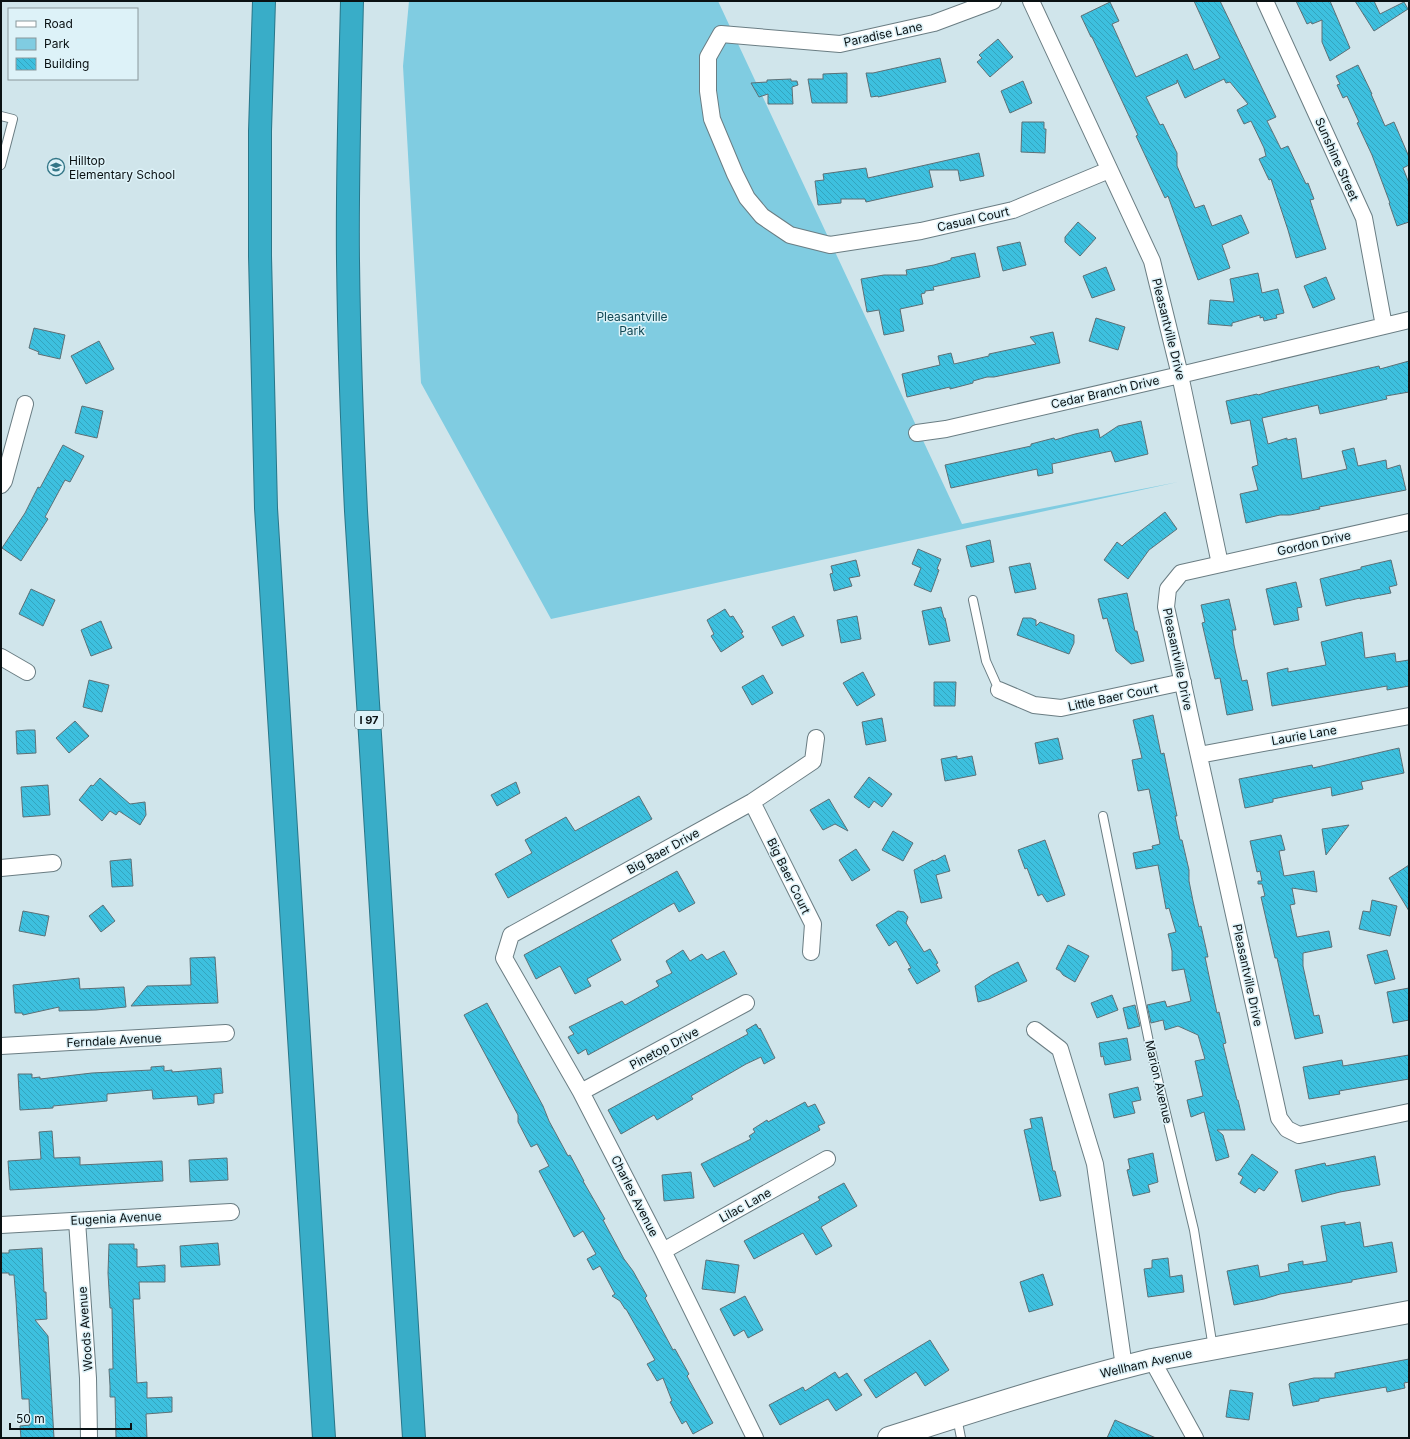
<svg xmlns="http://www.w3.org/2000/svg" width="1410" height="1439" font-family="Inter,sans-serif">
<style>
.park{fill:#80cce1}
.building{fill:url(#building-back-hatch);stroke:#5d7076}
.lines{fill:none;stroke-linecap:round;stroke-linejoin:round}
.lane-casing{stroke:#6a7d83;stroke-width:10}
.street-casing{stroke:#6a7d83;stroke-width:18}
.secondary-casing{stroke:#6a7d83;stroke-width:24}
.highway-casing{stroke:#297689;stroke-width:24}
.lane{stroke:#fff;stroke-width:8}
.street{stroke:#fff;stroke-width:16}
.secondary{stroke:#fff;stroke-width:22}
.highway{stroke:#39adc8;stroke-width:22}
.labels{text-anchor:middle;dominant-baseline:central;stroke-width:3;stroke-linejoin:round;paint-order:stroke}
.shield{fill:#ddf2f8;stroke:#495458;stroke-width:1}
.shield-label{font-size:11px;font-weight:bold;fill:#0a1113}
.street-label{font-size:12px;fill:#0a1113;stroke:#ddf2f8}
.poi-label{font-size:12px;fill:#0a1113;stroke:#ddf2f8;text-anchor:start}
.park-label{font-size:12px;fill:#104754;stroke:#ddf2f8}
</style>
<defs>
<pattern id="building-back-hatch" width="6" height="6" patternUnits="userSpaceOnUse"><rect width="6" height="6" fill="#3dc0df"/><path d="M-1 5l2 2M0 0l6 6M5-1l2 2" fill="none" stroke="#34a4be"/></pattern>
</defs>
<rect width="100%" height="100%" fill="#d0e5eb"/>
<path class="park" d="M409,1h309l244,523 216,-42 -627,137 -130,-236 -18,-317z"/>
<path class="building" d="M1194,1h26l56,116 -9,4 14,28 7,-3 18,38 2,-1 6,16 -4,1 16,49 -30,9 -8,-28 -17,-51 -2,1 -10,-21 7,-3 -2,-8 -13,-27 -7,3 -7,-14 11,-6 -18,-22 -4,1 -2,-4 -39,19 -8,-18v3l-31,14 14,28 3,-1 14,29v13l18,42 9,-3 8,21 29,-11 8,18 -27,12 8,23 -32,12 -30,-84 -3,2 -29,-62 2,-1 -46,-98h-1l-10,-21 29,-14 9,19 -7,3 24,53 51,-23 7,16 26,-12z
M1296,1h34l20,47 -20,13 -8,-19v-22l-10,4 -1,-2 -4,2z
M1355,1h19l6,13 24,-12 4,7 -34,22z
M998,39l15,18 -23,20 -13,-15 5,-4 -3,-3z
M940,58l6,24 -68,15v-1l-7,1 -5,-24h7z
M1358,65l14,29h-1l14,32 9,-4 15,35v8l-6,3 6,15v39l-12,4 -8,-23h1l-18,-48 -15,-32 2,-1 -12,-26 -4,2 -6,-13 3,-1 -4,-8z
M847,73v30h-35l-4,-24h15v-5z
M791,79v2h6l1,4 -6,2 1,17h-25v-10l-9,3 -8,-14 16,-1v-2z
M1023,81l9,22 -22,10 -9,-22z
M1022,122h22v7h2l-1,24 -24,-1z
M979,153l5,23 -24,5 -2,-11h-29l4,17 -67,15 -1,-3h-24v4l-23,2 -3,-24 9,-1 -1,-6 43,-6 2,10z
M1078,222l18,16 -16,18 -15,-14v-5z
M1020,242l6,23 -23,6 -6,-24z
M975,253l5,24 -47,10 1,3 -9,1v2l-4,1 2,10 -23,5 4,22 -20,4 -5,-25 -12,2 -6,-33 23,-4h23l-1,-5 28,-5 17,-5v-2z
M1106,267l9,23 -23,8 -9,-22z
M1258,273l4,20 16,-4 6,24 -8,2 1,3 -13,3 -1,-4 -3,1v-3l-28,8v3l-24,-2 2,-24 24,2 -4,-23z
M1326,277l9,22 -22,9 -9,-22z
M1096,318l29,9 -7,23 -29,-9z
M34,328l31,7 -5,24 -22,-5 1,-2 -10,-4z
M1053,332l7,31 -66,14h-7l-14,4v2l-23,6v-2l-43,10 -5,-23 38,-9 -2,-9 13,-3 3,11 35,-8v-2l47,-10 -6,-7z
M99,341l15,28 -28,15 -15,-28z
M1409,361v31l-23,4 1,3 -67,15 -2,-9 -56,13 6,26 19,-6v2l9,-2 6,41 45,-10 -5,-18 12,-3 4,18 28,-6 1,9 13,-4 6,25 -87,17 1,2 -30,6h-10l-34,8 -6,-29 18,-4 -6,-23 6,-2 -8,-45 -19,4 -5,-23 31,-7 1,1 13,-4 99,-23 9,-2 1,3z
M82,406l21,5 -6,27 -22,-5z
M1141,421l7,33 -33,8 -4,-11 -59,13 1,9 -15,3 -1,-7 -86,19 -6,-23 86,-19v-2l23,-6 1,2 20,-6 23,-5 2,9 18,-12z
M63,445l21,11 -14,26 -5,-2 -20,37 3,2 -27,42 -19,-13 23,-35 13,-26 2,1z
M1165,512l12,17 -28,21 -21,29 -24,-19 13,-18 5,4 3,-3z
M990,540l4,22 -23,5 -5,-21z
M918,549l23,10 -4,10 2,1 -8,22 -17,-7 7,-17 -9,-4z
M856,560l4,16 -11,2 3,8 -18,5 -4,-17 3,-1 -2,-7z
M1391,560l6,25 -8,2 2,6 -31,6v-1l-34,8 -6,-27 41,-10v-2z
M1030,563l6,26 -21,4 -6,-26z
M1296,582l6,25 -5,1 2,12 -25,5 -8,-36z
M31,589l24,11 -12,26 -24,-12z
M1127,593l8,38h2l7,30 -13,3 -15,-13 -9,-33 -4,1 -5,-20z
M1229,599l7,31h-4l2,15 8,36 5,-1 6,30 -26,5 -7,-37 -5,1 -13,-56 3,-1 -4,-17z
M941,607l3,11h1l5,23 -21,4 -7,-34z
M725,609l5,8 3,-1 10,16 -2,1 3,4 -23,15 -10,-16 3,-2 -7,-14z
M794,616l10,20 -22,10 -10,-19z
M857,616l4,23 -20,4 -4,-23z
M1023,618h8l5,2v6l4,-4 34,13v8l-5,11 -52,-19z
M101,621l11,27 -21,8 -10,-26z
M1362,632l3,26 30,-5 1,9 13,-2v26l-22,4v-4l-115,20 -5,-33 21,-5v4l38,-7 -5,-23z
M863,672l12,23 -18,11 -14,-23z
M763,675l10,18 -21,12 -10,-18z
M89,680l20,5 -7,27 -19,-5z
M934,682h22l-1,24h-21z
M1153,715l8,39 3,-1 13,63h-2l5,24h2l7,30v11l4,20 6,26 2,-1 7,31h-3l7,33 5,23 2,-1 7,31 -3,1 14,56h1l7,30h-28l6,5 6,22 -13,4 -12,-49 -13,5 -4,-17 16,-4 -8,-35 10,-2 -7,-24 -20,-9 -13,4 -2,-10 -12,3 -4,-18 18,-4 2,6 24,-6 -7,-32 -12,2v-20l-4,-17 8,-2 -7,-24 -3,1 -8,-44 -22,4 -3,-16 20,-4 -1,-3 8,-2 -11,-55 -11,2 -6,-31 10,-2 -9,-38z
M882,718l4,23 -20,4 -4,-23z
M75,721l14,15 -20,17 -13,-15z
M28,730h7l1,23 -19,1 -1,-23z
M1058,738l5,21 -24,5 -4,-21z
M1399,748l5,25 -43,9 2,7 -31,7 -1,-9 -58,12v3l-28,6 -6,-29 73,-14 1,3z
M957,756v3l15,-3 4,19 -31,6 -4,-22z
M869,777l23,17 -10,13 -8,-6 -5,7 -15,-11z
M100,778l30,26 15,-2 1,13 -6,10 -21,-14 -3,4 -6,-4 -8,10 -23,-21 12,-15 2,1z
M516,782l4,11 -23,13 -6,-11z
M48,785l2,30 -27,2 -2,-30z
M639,796l13,23 -144,79 -13,-24 37,-21 -7,-13 41,-23 9,14z
M829,799l19,32 -13,-7 -12,6 -13,-20z
M1349,825l-23,30 -4,-26z
M893,831l20,12 -10,18 -21,-11z
M1281,835l4,15 -6,1 5,25 30,-5 3,21 -25,-4 3,16 -5,1 7,32 32,-6 3,16 -29,6v13l11,50 5,-1 4,18 -28,6 -18,-81h-2l-14,-61 4,-1 -3,-12h-4v-3h4l-2,-10 -3,1 -7,-31z
M1045,840l20,55 -18,7 -5,-8 -4,2 -11,-28 -2,1 -7,-19z
M856,849l14,21 -18,11 -13,-21z
M945,855l5,16 -14,4 6,23 -21,5 -7,-33 19,-10 1,1z
M131,859l2,27 -21,1 -2,-26z
M1409,865v46l-20,-33z
M677,871l18,32 -16,9 -5,-9 -63,37 10,20 -34,19 4,7 -16,8 -15,-28 -24,13 -12,-24z
M1372,900l25,6 -7,30 -31,-7 4,-18 7,1z
M103,905l12,16 -14,11 -12,-16z
M23,911l26,5 -4,20 -26,-5z
M898,911l6,1 4,5 -2,6 18,29 6,-3 8,14 -2,1 4,7 -23,13 -9,-15 3,-1 -15,-27 -7,5 -13,-21z
M1068,945l21,11 -14,26 -12,-7 -3,-4 -4,-2z
M683,950l7,11 12,-7 5,6 17,-9 13,23 -149,81 -2,-6 -8,5 -10,-17 6,-3 -5,-7 53,-26 3,4 34,-19 -3,-5 16,-8 -6,-12z
M1387,950l8,29 -20,5 -8,-29z
M215,957l3,46 -87,3 16,-20 44,-1 -1,-27z
M1018,962l9,19 -38,18 -11,3 -3,-16 17,-11z
M79,978l1,11 44,-2 2,20 -30,3 -37,1v-4l-36,8 -1,-2h-7l-2,-28z
M1409,988v32l-16,3 -6,-31z
M1112,995l6,15 -21,8 -6,-15z
M487,1003l56,103 6,15 19,35 2,-1 14,26h-1l22,38 -2,1 21,39 9,12 14,25 -2,2 28,52 2,-1 14,25 -2,2 26,47 -20,11 -7,-13 -4,3 -12,-22 2,-1 -9,-23 -6,3 -10,-17 8,-4 -29,-51h-1l-5,-8 -8,-5 3,-2 -15,-28 -7,4 -6,-11 9,-5 -13,-23 -9,6 -35,-66 10,-5 -12,-22 -6,3 -13,-25v-7l-54,-100z
M1135,1005l5,21 -12,3 -5,-21z
M756,1024l3,5 1,-1 15,30 -11,6 -3,-7 -15,7 -55,32 2,3 -36,21 -3,-5 -33,19 -13,-24 140,-76 -2,-4z
M1127,1038l4,22 -26,5 -2,-9 -2,1 -2,-14z
M1409,1055v24l-70,12 1,3 -31,5 -6,-32 39,-7 1,6z
M164,1066v5l8,-1v2l49,-4 2,25 -9,1v9l-16,2 -1,-9 -44,3 -1,-9 -45,4v7l-54,5v2l-33,2 -2,-36h14v4l8,-1v2l52,-6 59,-3v-3z
M1138,1087l3,13 -9,2 3,11 -21,5 -5,-24z
M805,1102l3,5 7,-3 10,19 -7,3 2,4 -106,57 -13,-23 50,-25 -2,-3 6,-4 -2,-3 14,-9 1,2z
M1042,1117l11,54h2l6,25 -21,5 -16,-71 8,-2 -2,-9z
M52,1131l2,27 26,-1v8l82,-4 1,20 -153,9 -2,-29 33,-2 -2,-27z
M1153,1153l5,29 -10,3 2,7 -17,4 -6,-26 3,-1 -2,-10z
M1252,1154l26,18 -14,19 -5,-3 -4,5 -15,-10 3,-6 -5,-3z
M1375,1156l5,29 -40,7 -38,10 -7,-32 30,-7 1,3z
M227,1158l1,22 -38,2 -1,-22z
M691,1172l3,26 -30,3 -2,-26z
M844,1183l13,23 -36,21 11,19 -16,9 -13,-22 -49,26 -10,-18 76,-41 -2,-3z
M1345,1222v3l15,-3 4,25 28,-5 5,30 -45,8v2l-72,12 -16,5 -30,6 -7,-34 31,-6 2,12 29,-6 -1,-7 15,-3v4l24,-4 -6,-35z
M218,1243l2,22 -39,2 -1,-21z
M109,1244h25v5h3v18l28,-2v17h-26l1,17h-7l4,84 10,-1v16l25,-1v15l-26,2 1,24h-31l-1,-41h-5v-11l-1,-17h4l-1,-61h-2l-2,-35z
M42,1248l2,44h2l1,27 -12,1 13,16 6,102h-33l-1,-12 10,-1 -1,-26h-7l-6,-99 -2,-25h-5v-2h-8v-20h8v-3z
M1168,1258l2,19 12,-2 2,17 -36,5 -4,-28 8,-1v-8z
M706,1260l33,5 -4,28 -33,-4z
M1043,1274l10,31 -24,7 -9,-30z
M745,1296l18,34 -15,8 -4,-8 -10,6 -14,-27z
M930,1340l19,30 -24,16 -9,-14 -40,26 -12,-18z
M1409,1359v23l-5,1 1,5 -18,4 -1,-5 -67,12v2l-26,5 -4,-22 1,-1 24,-5h21v-5z
M835,1372l4,6 8,-5 15,22 -26,16 -8,-12 -48,26 -11,-20 34,-18 2,4z
M1230,1390l23,3 -4,27 -23,-3z
M1115,1420l9,4 32,14h-49z"/>
<g class="lines">
<g class="lane-casing">
<path id="lane" d="M1,116l12,3 -12,46
M973,600l13,61 13,29
M1103,816l46,226 45,188 19,118
M957,1417l4,21"/>
</g>
<g class="street-casing">
<path id="street" d="M993,1l-59,22 -94,21 -119,-10 -13,23v34l4,28 23,55 12,24 15,18 28,19 40,10 91,-14 92,-21 96,-40
M1031,1l121,260 28,114 40,189
M1265,1l99,217 20,108
M917,433l29,-4 234,-54 229,-55
M1,485l3,-4 21,-77
M1409,522l-228,51 -13,16 -2,18 113,511 8,11 12,6 110,-23
M1,657l26,15
M999,690l35,15 27,3 122,-26
M1199,755l210,-39
M752,802l61,122 -2,28
M1,868l52,-5
M1035,1030l25,19 35,115 29,203
M1,1046l225,-13
M581,1092l165,-89
M77,1221l11,157 1,60
M1,1225l230,-13
M663,1251l164,-92
M1152,1360l43,78
M755,1438l-92,-187 -82,-159 -77,-134 7,-23 241,-133 61,-41 3,-23"/>
</g>
<g class="secondary-casing">
<path id="secondary" d="M889,1438c87,-28 174,-56 263,-78l257,-48"/>
</g>
<g class="highway-casing">
<path id="highway" d="M264,1l-4,130v125l6,252 58,930
M352,1c-2,86 -5,173 -4,260 1,83 4,166 8,250l58,927"/>
</g>
<use href="#lane" class="lane"/>
<use href="#street" class="street"/>
<use href="#secondary" class="secondary"/>
<use href="#highway" class="highway"/>
</g>
<defs>
<g id="school-ring" transform="scale(0.9)"><circle r="9.5" fill="#ddf2f8" stroke="#337687" stroke-width="1.5"/><path d="M0-5L7-2L0 1L-7-2ZM-4 1L0 2.5L4 1V4Q0 6-4 4Z" fill="#337687"/></g>
</defs>
<g fill-rule="evenodd">
<use href="#school-ring" x="56" y="167"/>
</g>
<g class="labels">
<rect class="shield" x="355" y="711" width="28" height="18" rx="3"/>
<g class="shield-label">
<text x="369" y="720">I 97</text>
</g>
<g class="street-label">
<text transform="translate(883 34) rotate(-12)">Paradise Lane</text>
<text transform="translate(1337 159) rotate(66)">Sunshine Street</text>
<text transform="translate(973 219) rotate(-13)">Casual Court</text>
<text transform="translate(1169 329) rotate(76)">Pleasantville Drive</text>
<text transform="translate(1105 392) rotate(-13)">Cedar Branch Drive</text>
<text transform="translate(1314 543) rotate(-13)">Gordon Drive</text>
<text transform="translate(1178 659) rotate(78)">Pleasantville Drive</text>
<text transform="translate(1113 697) rotate(-12)">Little Baer Court</text>
<text transform="translate(1304 735) rotate(-10)">Laurie Lane</text>
<text transform="translate(663 851) rotate(-29)">Big Baer Drive</text>
<text transform="translate(789 876) rotate(64)">Big Baer Court</text>
<text transform="translate(1248 975) rotate(78)">Pleasantville Drive</text>
<text transform="translate(114 1040) rotate(-3)">Ferndale Avenue</text>
<text transform="translate(664 1048) rotate(-28)">Pinetop Drive</text>
<text transform="translate(1159 1082) rotate(77)">Marion Avenue</text>
<text transform="translate(635 1196) rotate(63)">Charles Avenue</text>
<text transform="translate(745 1205) rotate(-29)">Lilac Lane</text>
<text transform="translate(116 1218) rotate(-3)">Eugenia Avenue</text>
<text transform="translate(85 1329) rotate(-94)">Woods Avenue</text>
<text transform="translate(1146 1363) rotate(-13)">Wellham Avenue</text>
</g>
<g class="poi-label">
<text x="69" y="160">Hilltop<tspan x="69" dy="14">Elementary School</tspan></text>
</g>
<g class="park-label">
<text x="632" y="316">Pleasantville<tspan x="632" dy="14">Park</tspan></text>
</g>
</g>
<rect width="1410" height="1439" fill="none" stroke="#0a1113" stroke-width="4"/>
<rect x="8" y="8" width="130" height="72" fill="#ddf2f8" stroke="#89989c"/>
<rect x="16" y="21" width="20" height="6" fill="#ffffff" stroke="#89989c"/>
<text x="44" y="28" font-size="12" fill="#0a1113">Road</text>
<rect x="16" y="38" width="20" height="12" fill="#80cce1" stroke="#89989c"/>
<text x="44" y="48" font-size="12" fill="#0a1113">Park</text>
<rect x="16" y="58" width="20" height="12" fill="url(#building-back-hatch)" stroke="#89989c"/>
<text x="44" y="68" font-size="12" fill="#0a1113">Building</text>
<path d="M10 1423v6h121v-6" fill="none" stroke="#0a1113" stroke-width="2"/>
<text x="16" y="1423" font-size="12" fill="#0a1113" stroke="#ddf2f8" stroke-width="3" paint-order="stroke">50 m</text>
</svg>
